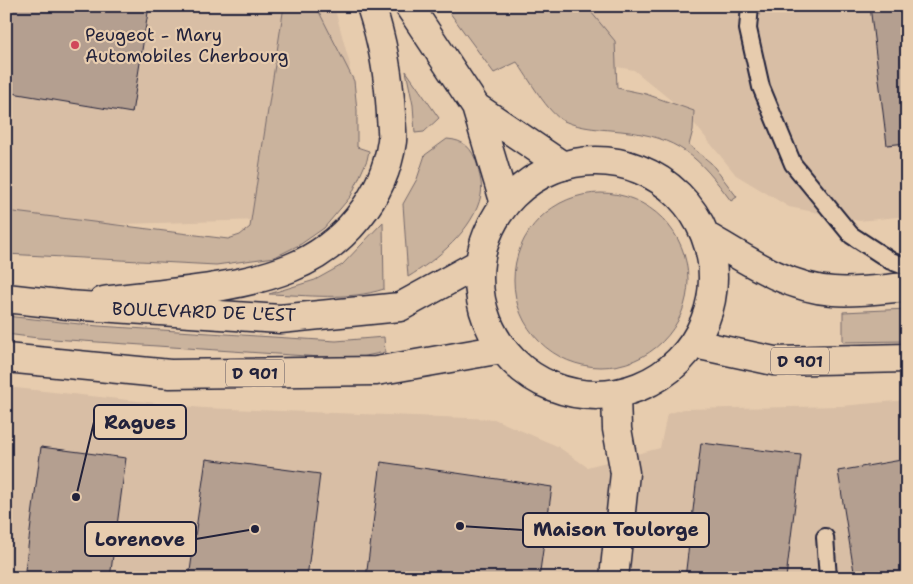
<svg xmlns="http://www.w3.org/2000/svg" width="913" height="584" font-family="'Shantell Sans',sans-serif">
<style>
.built{fill:#d8bea5}
.green{fill:#cab39d;stroke:#766a6c}
.building{fill:#b49f90;stroke:#22223b}
.lines{fill:none;stroke-linecap:round;stroke-linejoin:round}
.service-casing{stroke:#22223b;stroke-width:20}
.minor-casing{stroke:#22223b;stroke-width:31}
.primary-casing{stroke:#22223b;stroke-width:31}
.service{stroke:#e7ccae;stroke-width:16}
.minor{stroke:#e7ccae;stroke-width:28}
.primary{stroke:#e7ccae;stroke-width:28}
.poi-dot{fill:#d1495b;stroke:#e7ccae;stroke-width:2}
.labels{text-anchor:middle;dominant-baseline:central;stroke-width:4.5;stroke-linejoin:round;paint-order:stroke}
.shield{fill:#e7ccae;stroke:#5d555e;stroke-width:1}
.shield-label{font-size:16px;font-weight:bold;fill:#22223b}
.poi-label{font-size:18px;fill:#22223b;stroke:#e7ccae;text-anchor:start}
.street-label{font-size:18px;fill:#22223b;stroke:#e7ccae}
.leader{fill:none;stroke:#22223b;stroke-width:2}
.callout-dot{fill:#22223b;stroke:#e7ccae;stroke-width:2}
.callout{fill:#e7ccae;stroke:#22223b;stroke-width:2}
.callout-label{font-size:19px;text-anchor:middle;font-weight:bold;fill:#22223b}
</style>
<rect width="100%" height="100%" fill="#e7ccae"/>
<filter id="ink" filterUnits="userSpaceOnUse"><feTurbulence type="fractalNoise" baseFrequency=".02" numOctaves="2"/><feDisplacementMap in="SourceGraphic" scale="10" xChannelSelector="R" yChannelSelector="G"/><feConvolveMatrix kernelMatrix="1 2 1 2 8 2 1 2 1" color-interpolation-filters="sRGB"/></filter>
<g filter="url(#ink)">
<path class="built" d="M6,6h328l16,59 -10,78 -75,77 -213,6 -46,-4z
M484,6h423v210l-48,5 -70,-14 -53,-32 -52,-64 -50,-41 -56,-10z
M6,387l197,21 291,11 63,27 30,21 73,-19 7,-34 17,-5 158,-3 65,-6v178h-901z"/>
<path class="green" d="M284,6h32l38,75 3,29v37l12,4 -2,9 -16,36 -27,32 -23,16 -26,13 -59,8 -210,-11v-43l222,28 12,-4 10,-8z
M449,6h137l29,35 2,47 29,6 48,17 -1,19 -4,15 22,18 26,34 -6,4c-33,-45 -52,-64 -110,-70 -19,-2 -39,-2 -57,-10 -16,-7 -36,-44 -47,-59l-23,11 -44,-60z
M406,71l33,47 -15,14 -9,1 -2,-28z
M447,139c17,1 25,9 30,25 2,10 6,20 4,31 -7,35 -45,65 -73,82l-5,-73 14,-25 8,-24z
M514 280a87 87 0 1 1 174 0a87 87 0 1 1-174 0Z
M383,222l1,67c-36,12 -77,6 -115,5l46,-14 27,-15z
M907,309v32l-64,1v-30z
M6,316l92,10 238,15 48,-4 1,15 -34,7 -313,-21 -32,-4z"/>
<path class="building" d="M6,6h143l-17,107 -126,-21z
M870,6h37v137l-20,2z
M701,443l100,12 -15,123h-101z
M41,447l85,11 -16,120h-86z
M206,459l114,15 -13,104h-118z
M907,459v119h-52l-17,-107z
M381,462l171,25 -13,91h-173z"/>
<g class="lines">
<g class="service-casing">
<path id="service" d="M750,6l-2,23 13,58 32,77 58,71 40,26 16,6
M825,537l3,41"/>
</g>
<g class="minor-casing">
<path id="minor" d="M409,6l67,101 29,97
M476,107l87,59
M103,301c58,-8 133,-11 187,-33 53,-21 94,-70 102,-127 1,-9 -1,-18 -1,-27 -2,-37 -8,-72 -20,-108
M614,578l11,-105 -8,-44 -1,-35"/>
</g>
<g class="primary-casing">
<path id="primary" d="M479 278a117 117 0 1 1 234 0a117 117 0 1 1-234 0Z
M706,236c39,23 81,52 127,55 24,2 50,-2 74,-4
M6,298l62,7 212,14 120,-12 80,-44
M695,344l79,17 133,-3
M6,358l164,16 206,-3 126,-22"/>
</g>
<use href="#service" class="service"/>
<use href="#minor" class="minor"/>
<use href="#primary" class="primary"/>
</g>
</g>
<circle class="poi-dot" cx="75" cy="45" r="5"/>
<g class="labels">
<g class="shield">
<rect x="771" y="347.5" width="58" height="27" rx="4"/>
<rect x="226" y="359.5" width="58" height="27" rx="4"/>
</g>
<g class="shield-label">
<text x="800" y="361">D 901</text>
<text x="255" y="373">D 901</text>
</g>
<g class="poi-label">
<text x="85" y="35">Peugeot - Mary<tspan x="85" dy="21">Automobiles Cherbourg</tspan></text>
</g>
<g class="street-label">
<text transform="translate(204 312) rotate(2)">BOULEVARD DE L'EST</text>
</g>
</g>
<path class="leader" d="M76 497L94 422M460 526L523 530M255 529L196 539"/>
<g class="callout-dot">
<circle cx="76" cy="497" r="5"/>
<circle cx="460" cy="526" r="5"/>
<circle cx="255" cy="529" r="5"/>
</g>
<g class="callout">
<rect x="94" y="405" width="92" height="34" rx="5"/>
<rect x="523" y="513" width="186" height="34" rx="5"/>
<rect x="85" y="522" width="111" height="34" rx="5"/>
</g>
<g class="callout-label">
<text x="140" y="429">Ragues</text>
<text x="616" y="536">Maison Toulorge</text>
<text x="140" y="546">Lorenove</text>
</g>
<rect width="913" height="584" fill="none" stroke="#e7ccae" stroke-width="25"/>
<rect x="12" y="12" width="888" height="559" fill="none" stroke="#22223b" stroke-width="2" filter="url(#ink)"/>
</svg>
